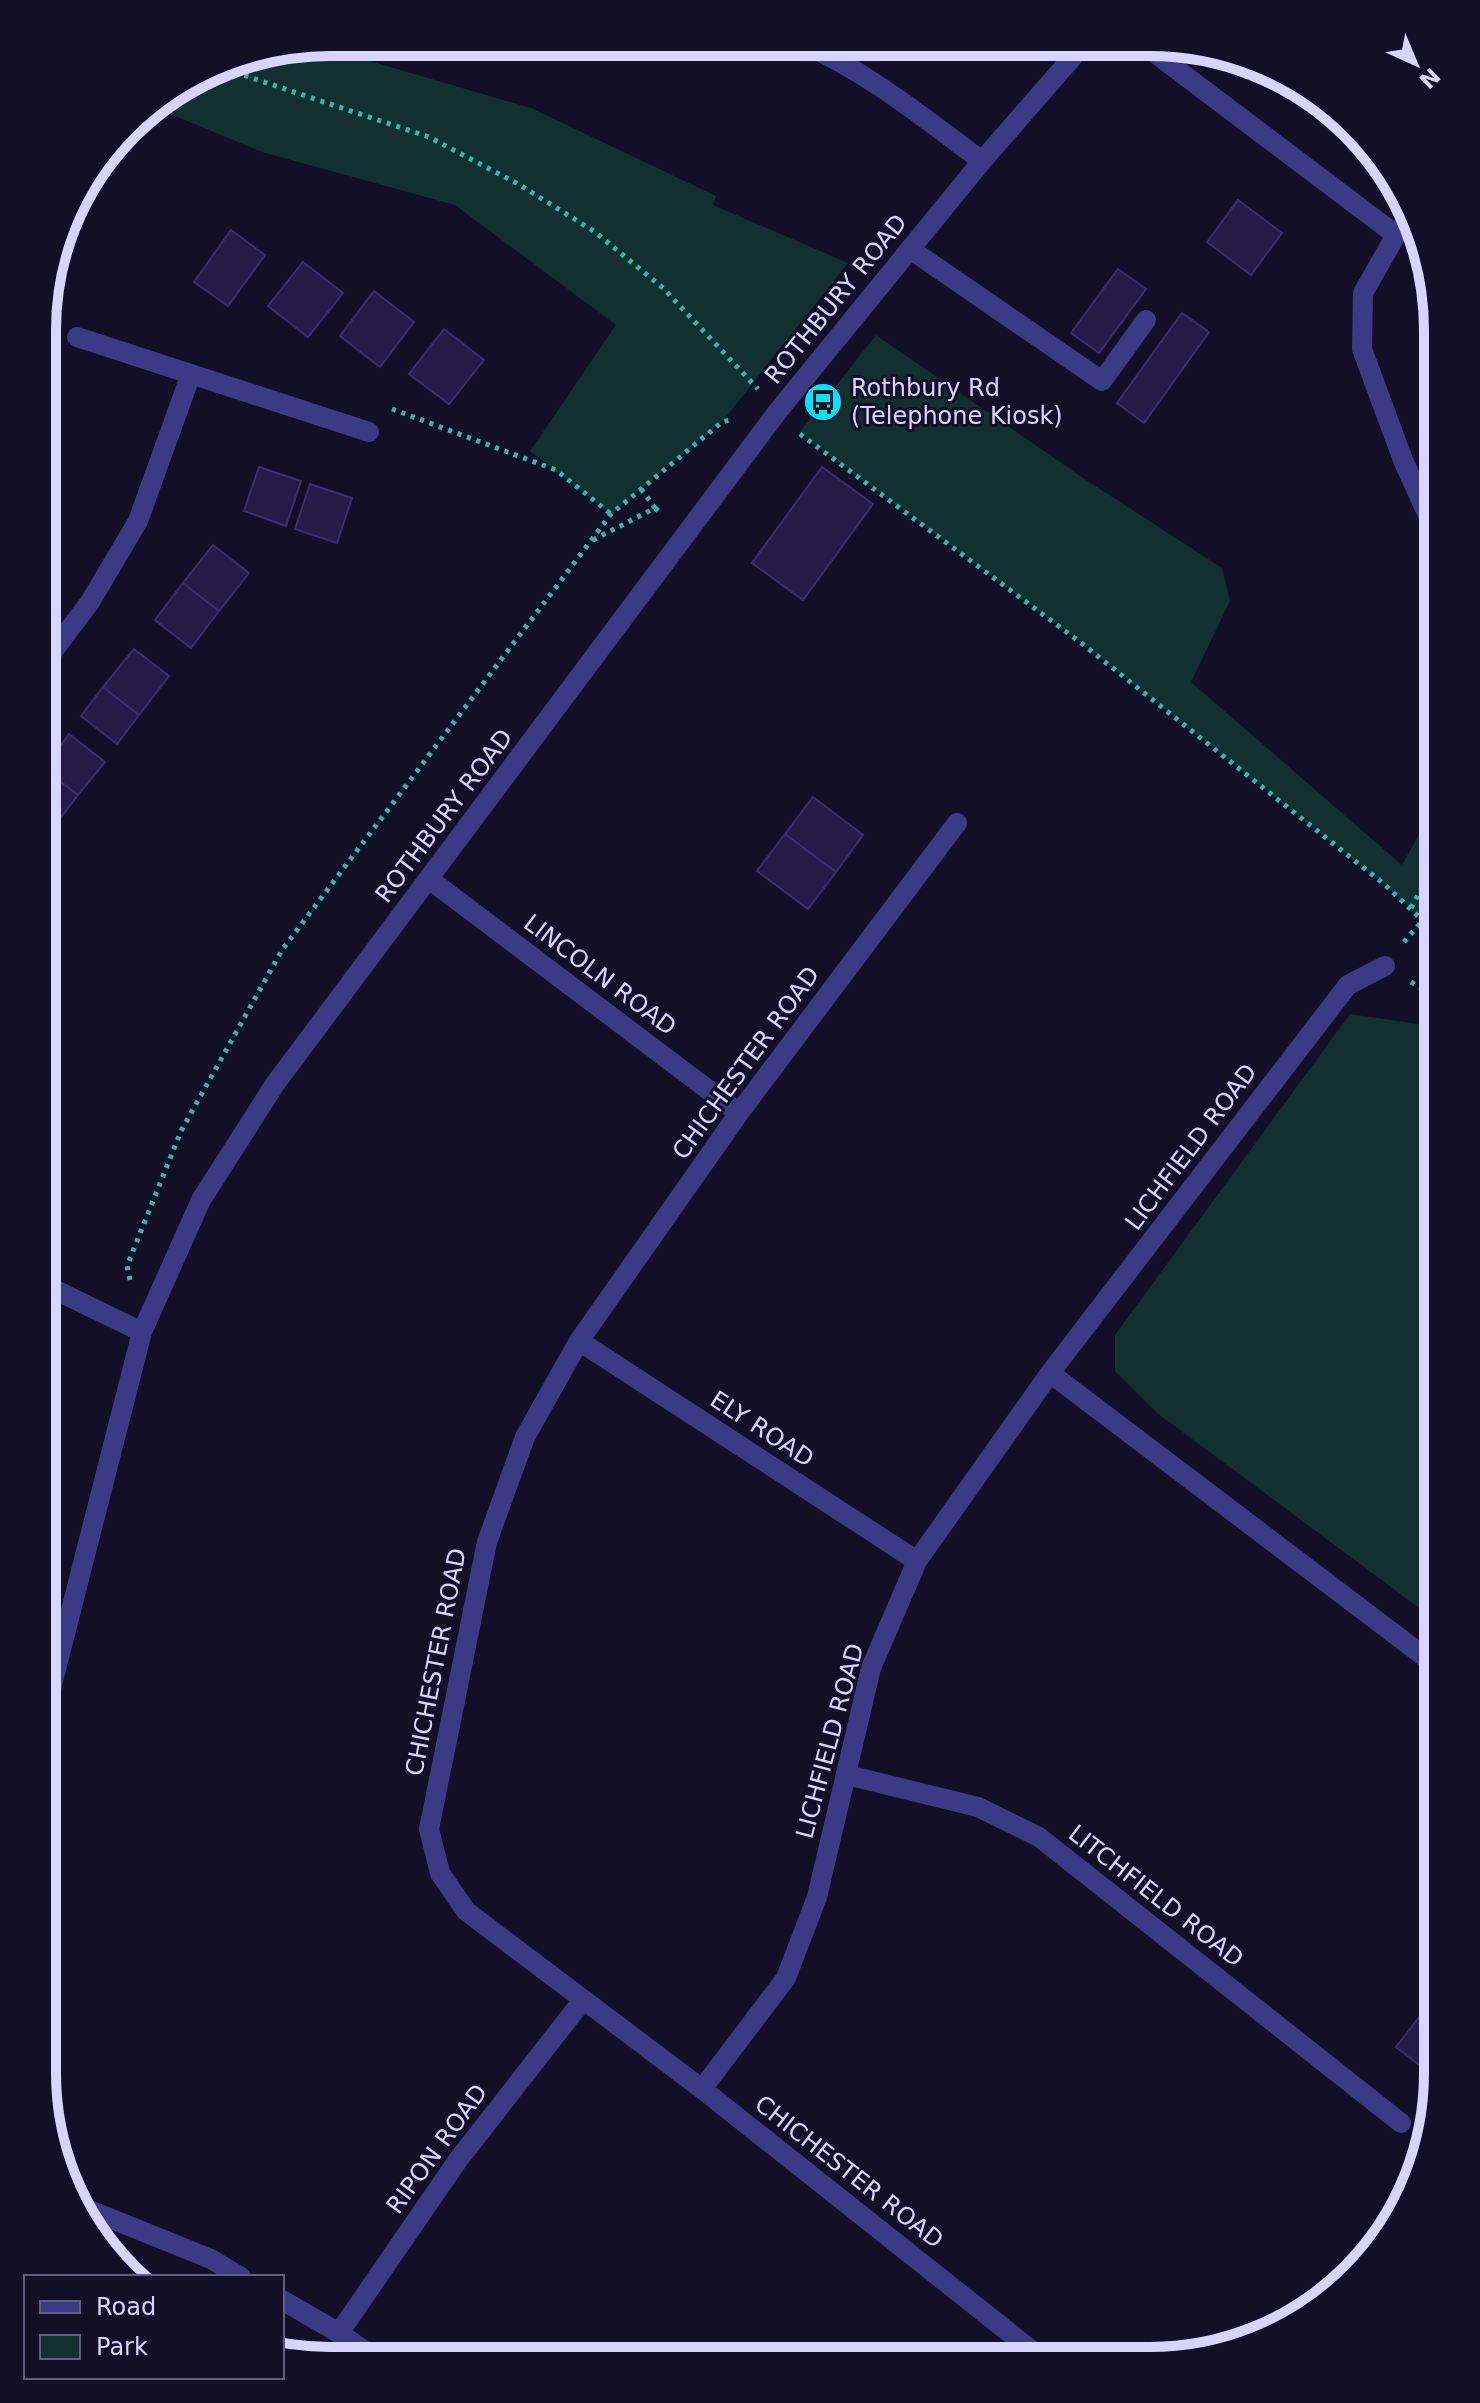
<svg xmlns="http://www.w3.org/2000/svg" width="1480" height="2403" font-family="'DejaVu Sans',sans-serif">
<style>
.green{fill:#12302f}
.building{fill:#241b47;stroke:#3b2d73;stroke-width:2}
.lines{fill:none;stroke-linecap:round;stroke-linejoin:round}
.path{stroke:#2fb8b0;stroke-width:5;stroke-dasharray:4 6;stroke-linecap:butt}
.service{stroke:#3d3a85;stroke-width:20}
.minor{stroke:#3d3a85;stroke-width:20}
.labels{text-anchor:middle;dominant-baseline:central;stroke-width:6;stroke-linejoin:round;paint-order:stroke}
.street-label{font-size:24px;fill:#d9d4ff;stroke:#130f26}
.poi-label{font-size:24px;fill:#d9d4ff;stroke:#130f26;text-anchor:start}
.rim{fill:none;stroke:#d9d4ff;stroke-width:10}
</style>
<rect width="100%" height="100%" fill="#130f26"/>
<path class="green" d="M315,45l216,63 185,88 -3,9 135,58 -126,159 -111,92 -81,-63 86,-126 -161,-120 -193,-53 -111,-46 69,-42z
M876,335l207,143 139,90 8,33 -39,81 211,183 36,-65v158l-9,-9 -6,-29 -39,-36 -304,-242 -281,-209z
M1350,1014l88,13v595l-281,-209 -42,-42v-36z"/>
<path class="building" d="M1238,200l44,33 -31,42 -44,-33z
M231,230l34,25 -37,51 -34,-24z
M303,262l40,31 -35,44 -40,-31z
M1118,269l28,20 -47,64 -28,-20z
M374,291l40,31 -34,45 -40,-31z
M1182,313l27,19 -65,91 -27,-20z
M444,329l40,31 -35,44 -40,-30z
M259,467l42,14 -15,45 -42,-15z
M822,467l51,37 -70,96 -51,-37z
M310,484l42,14 -15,45 -42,-14z
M213,545l36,28 -30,38 -36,-28z
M183,583l36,28 -28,37 -36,-28z
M134,649l35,27 -30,39 -36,-28z
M103,687l36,28 -22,29 -36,-28z
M69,734l36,28 -27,33 -34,-26z
M44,769l34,26 -26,34 -8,-7z
M813,797l50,38 -27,37 -51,-38z
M785,834l51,38 -28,37 -51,-38z
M1434,1998l3,2v66l-6,8 -35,-27z"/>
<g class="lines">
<path class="path" d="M216,66l213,71 91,48 75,47 68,56 95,101
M392,409l164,61 55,44
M800,434l280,208 304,242 54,51
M641,489l14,19
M593,540l62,-32 7,6
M1411,908l27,-50
M1404,942l19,-22
M1411,982l27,16
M130,1280l-3,-14 54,-135 101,-181 329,-436 111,-92 8,-2"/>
<path class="service" d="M910,249l192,132 44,-61"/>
<path class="minor" d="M801,43c66,28 124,76 181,118
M1143,44l253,191
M1412,214l-16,21 -33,58 -1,56 41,111 24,53 11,14
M77,337l292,95
M44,663l46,-61 48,-81 53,-147
M957,823l-218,290 -160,228 -54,96 -38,105 -58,287 11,44 26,38 236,178 343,272
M429,879l310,234
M43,1284l99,48
M579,1341l338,220
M1050,1373l388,294
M42,1724l100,-392 59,-132 74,-116 503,-673 204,-250 102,-117
M847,1775l131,32 61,30 362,286
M702,2089l84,-111 31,-81 54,-229 46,-107 133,-188 298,-388 37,-19
M82,2207l129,52 30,18
M282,2300l57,33 37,26
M339,2333l119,-173 125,-160"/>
</g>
<defs>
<g id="bus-disc" transform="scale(2)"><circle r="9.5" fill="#00e5ff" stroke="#130f26"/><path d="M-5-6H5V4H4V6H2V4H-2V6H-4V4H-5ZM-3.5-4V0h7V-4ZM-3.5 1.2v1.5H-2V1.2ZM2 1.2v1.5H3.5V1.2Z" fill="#111"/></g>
</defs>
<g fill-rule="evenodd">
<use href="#bus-disc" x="823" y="402"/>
</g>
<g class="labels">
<g class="street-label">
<text transform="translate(836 299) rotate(-51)">ROTHBURY ROAD</text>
<text transform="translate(444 816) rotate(-53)">ROTHBURY ROAD</text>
<text transform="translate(600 975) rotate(37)">LINCOLN ROAD</text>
<text transform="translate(746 1063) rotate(-54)">CHICHESTER ROAD</text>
<text transform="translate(1191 1147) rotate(-53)">LICHFIELD ROAD</text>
<text transform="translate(762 1429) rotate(33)">ELY ROAD</text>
<text transform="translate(436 1662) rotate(-79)">CHICHESTER ROAD</text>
<text transform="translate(830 1741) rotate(-75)">LICHFIELD ROAD</text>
<text transform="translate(1156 1896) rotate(38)">LITCHFIELD ROAD</text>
<text transform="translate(437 2149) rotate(-54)">RIPON ROAD</text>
<text transform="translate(849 2172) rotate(38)">CHICHESTER ROAD</text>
</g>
<g class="poi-label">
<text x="851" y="388">Rothbury Rd<tspan x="851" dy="28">(Telephone Kiosk)</tspan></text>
</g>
</g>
<path d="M0 0H1480V2403H0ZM330 56H1150A274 274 0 0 1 1424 330V2073A274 274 0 0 1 1150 2347H330A274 274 0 0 1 56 2073V330A274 274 0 0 1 330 56Z" fill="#130f26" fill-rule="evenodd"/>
<path class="rim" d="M330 56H1150A274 274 0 0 1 1424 330V2073A274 274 0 0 1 1150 2347H330A274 274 0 0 1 56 2073V330A274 274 0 0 1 330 56Z"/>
<rect x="24" y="2275" width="260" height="104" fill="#130f26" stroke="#625e7d" stroke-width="2"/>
<rect x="40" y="2301" width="40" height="12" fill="#3d3a85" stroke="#625e7d" stroke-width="2"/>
<text x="96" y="2315" font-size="24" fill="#d9d4ff">Road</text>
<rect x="40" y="2335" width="40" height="24" fill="#12302f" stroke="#625e7d" stroke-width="2"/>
<text x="96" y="2355" font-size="24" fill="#d9d4ff">Park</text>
<g transform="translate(1416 64) rotate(136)" stroke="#130f26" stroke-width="6" paint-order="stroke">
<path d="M0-6L14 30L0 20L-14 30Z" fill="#d9d4ff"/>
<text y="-12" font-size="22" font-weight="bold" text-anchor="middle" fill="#d9d4ff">N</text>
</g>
</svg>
